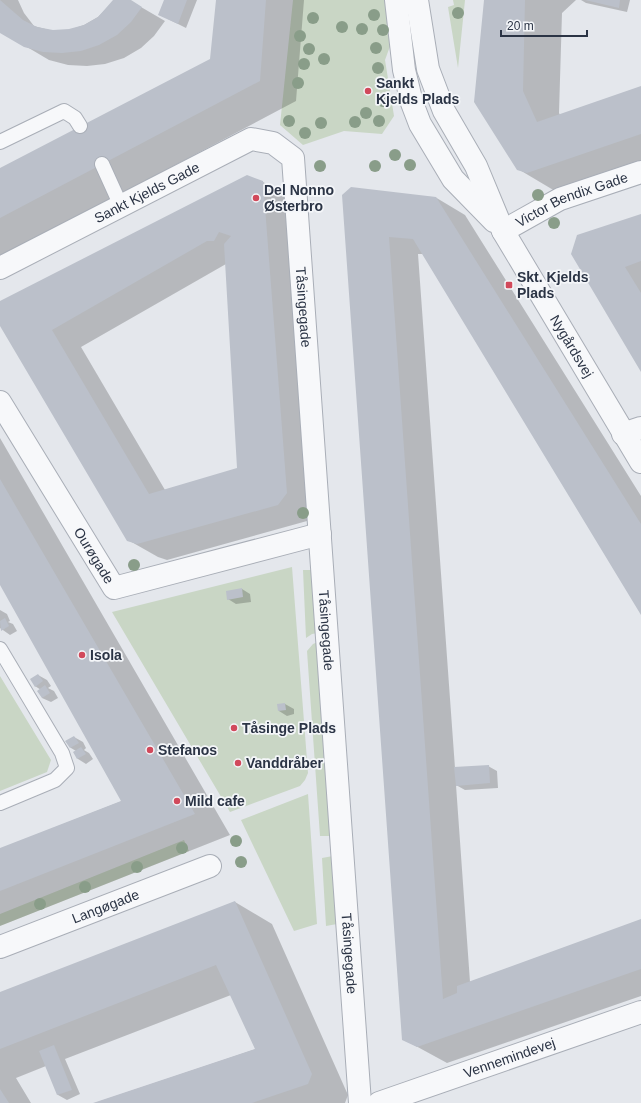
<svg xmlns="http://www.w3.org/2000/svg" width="641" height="1103" font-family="Arial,sans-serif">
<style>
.green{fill:#c9d6c5}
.shadow{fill:#0003;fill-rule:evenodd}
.building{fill:#bbc0ca;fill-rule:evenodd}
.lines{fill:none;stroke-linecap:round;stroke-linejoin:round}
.service-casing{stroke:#a9aeb7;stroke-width:16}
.minor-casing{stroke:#a9aeb7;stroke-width:24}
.tertiary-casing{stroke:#a9aeb7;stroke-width:24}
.service{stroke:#f7f8fa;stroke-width:14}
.minor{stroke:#f7f8fa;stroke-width:22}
.tertiary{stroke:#f7f8fa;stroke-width:22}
.tree{fill:#899d89}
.poi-dot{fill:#d1495b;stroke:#f4f6f9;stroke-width:1.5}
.labels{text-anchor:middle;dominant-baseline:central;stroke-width:3.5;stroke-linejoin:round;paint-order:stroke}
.poi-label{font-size:14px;font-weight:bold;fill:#2b3445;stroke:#f4f6f9;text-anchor:start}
.street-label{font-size:14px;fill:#2b3445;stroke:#f4f6f9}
</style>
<rect width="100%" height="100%" fill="#e4e7ec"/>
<path class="green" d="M293,0h95l5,38 -8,22 9,56 -12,18 -38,-3 -41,14 -23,-20z
M453,0h12l-7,68 -10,-61 6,-2z
M292,567l16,206 -3,7 -5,6 -70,26 -118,-200z
M303,570h11l4,63 -6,1 -6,4z
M318,642l13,194h-11l-13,-185 6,-7z
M0,676l51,84 -4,12 -47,19z
M308,794l9,130 -23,7 -53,-111z
M184,840l5,11 -189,75v-12z
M333,856l4,68 -11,2 -4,-68z"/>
<path class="shadow" d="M0,0h18l6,13 10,13 19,5 16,-1 15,-5 14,-8 17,-17h14l36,21 -11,15 -13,12 -17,10 -19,6 -18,2 -19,-1 -19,-5 -49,-29z
M164,0h33l-11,28 -18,-9z
M217,0h87l-8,101 -296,157v-89l211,-109z
M485,0h91l-14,13 -3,100 1,2 81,-28v80l-86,24 -37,-22z
M581,0h49l-3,12 -41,-9z
M263,182l30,17 23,311 -9,11 -140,39 -9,-3 -30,-17 -128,-216v-22zM226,264l12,205 -73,21 -84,-143z
M343,195l92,2 30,18 176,281v117l-218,-359h-5l37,514 33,-2 9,5 1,17 -33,2 -9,-5 14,197 171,-62v76l-194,67 -44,-24z
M641,215v155l-69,-116z
M0,438l230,397 -230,91v-77l122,-48 -122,-218z
M242,589l8,5 1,8 -15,2 -8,-5z
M0,610l7,4 3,7 -2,1 5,2 4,7 -7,4 -10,-7z
M38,675l9,5 4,6 -3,2 6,3 4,7 -7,4 -9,-4 -1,-8 -6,-4z
M285,704l9,5v5l-7,2 -8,-5 -1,-6z
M74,737l9,5 3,6 -2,2 5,3 4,6 -7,5 -8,-5 -4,-7 2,-1 -5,-3 -4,-7z
M235,902l37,22 76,171 -3,8h-250l161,-54 -25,-54 -166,64 15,35 -13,6 -9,-5 -12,-29 -30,12 15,25h-31v-110z"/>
<path class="building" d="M0,0l23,20 14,7 16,3 16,-1 15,-4 14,-8 15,-17h18l11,7 -11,15 -14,13 -18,10 -18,6 -19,2 -19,-1 -19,-5 -24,-14z
M164,0h23l-9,24 -20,-9z
M216,0h50l-6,81 -260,137v-50l210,-109z
M484,0h41l-2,91 14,31 104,-36v48l-114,39 -10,-3 -43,-68z
M585,0h35l-1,8z
M247,175l16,6 24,312 -9,12 -141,39 -10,-3 -127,-215v-25zM219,232l12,4 -7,8 13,224 -88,26 -97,-164 155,-89h7z
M351,187l85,10 205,327v91l-228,-376 -24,-2 54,762 14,-6v-7l184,-67v50l-224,78 -15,-7 -60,-845z
M641,214v47l-16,6 16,26v79l-70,-118 6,-19z
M0,479l195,335 -195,77v-43l121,-47 -121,-216z
M242,588l1,9 -16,3 -1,-9z
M5,618l4,8 -8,5 -1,-10z
M38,674l5,7 -8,6 -5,-8z
M45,685l5,8 -8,5 -5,-7z
M285,703l1,7 -8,1 -1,-7z
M74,736l5,7 -9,5 -5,-7z
M81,747l5,7 -9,5 -4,-7z
M489,765l1,18 -34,3 -2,-19z
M235,901l77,173 -4,10 -56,19h-159l162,-54 -39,-84 -216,84v-57z
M54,1045l18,45 -15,5 -18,-44z
M0,1089l9,14h-9z"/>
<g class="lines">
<g class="service-casing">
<path id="service" d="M0,142l64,-31 11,7 5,8
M102,164l19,42
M0,649l62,104 5,15 -12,12 -55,23"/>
</g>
<g class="minor-casing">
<g id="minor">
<path id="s1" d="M503,231l57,-32 81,-27"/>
<path id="s2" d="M0,268l251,-129 22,4 20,15 67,945"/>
<path id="s3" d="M0,402l114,186 206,-54"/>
<path d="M623,434l18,-6"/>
<path id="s4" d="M0,947l210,-81"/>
</g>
</g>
<g class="tertiary-casing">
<g id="tertiary">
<path d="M396,0l8,70 8,33 8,21 33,55 41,42"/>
<path id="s5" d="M417,0l11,69 16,42 32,55 27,65 138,231"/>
<path id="s6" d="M379,1103l262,-91"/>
</g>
</g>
<use href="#service" class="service"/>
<use href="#minor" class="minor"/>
<use href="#tertiary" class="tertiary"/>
</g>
<g class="tree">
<circle cx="458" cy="13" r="6"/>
<circle cx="374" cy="15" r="6"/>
<circle cx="313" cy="18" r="6"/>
<circle cx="342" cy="27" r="6"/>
<circle cx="362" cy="29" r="6"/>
<circle cx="383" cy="30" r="6"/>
<circle cx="300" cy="36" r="6"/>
<circle cx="376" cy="48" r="6"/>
<circle cx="309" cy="49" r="6"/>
<circle cx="324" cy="59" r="6"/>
<circle cx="304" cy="64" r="6"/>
<circle cx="378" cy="68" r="6"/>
<circle cx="298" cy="83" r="6"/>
<circle cx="383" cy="101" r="6"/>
<circle cx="366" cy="113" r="6"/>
<circle cx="289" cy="121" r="6"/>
<circle cx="379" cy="121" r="6"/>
<circle cx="355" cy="122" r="6"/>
<circle cx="321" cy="123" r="6"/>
<circle cx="305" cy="133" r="6"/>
<circle cx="395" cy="155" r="6"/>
<circle cx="410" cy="165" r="6"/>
<circle cx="320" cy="166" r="6"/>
<circle cx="375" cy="166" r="6"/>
<circle cx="538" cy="195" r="6"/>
<circle cx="554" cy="223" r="6"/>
<circle cx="303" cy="513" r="6"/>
<circle cx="134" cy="565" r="6"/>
<circle cx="236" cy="841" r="6"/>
<circle cx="182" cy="848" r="6"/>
<circle cx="241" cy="862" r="6"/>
<circle cx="137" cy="867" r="6"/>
<circle cx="85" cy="887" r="6"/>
<circle cx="40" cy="904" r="6"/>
</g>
<g class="poi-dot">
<circle cx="368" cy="91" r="4"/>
<circle cx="256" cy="198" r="4"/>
<rect x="505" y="281" width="8" height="8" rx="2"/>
<circle cx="82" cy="655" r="4"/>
<circle cx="234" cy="728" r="4"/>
<circle cx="150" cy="750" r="4"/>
<circle cx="238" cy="763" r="4"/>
<circle cx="177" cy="801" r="4"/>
</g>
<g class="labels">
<g class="poi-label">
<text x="376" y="83">Sankt<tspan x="376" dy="16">Kjelds Plads</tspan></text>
<text x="264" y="190">Del Nonno<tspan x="264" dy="16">Østerbro</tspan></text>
<text x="517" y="277">Skt. Kjelds<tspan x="517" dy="16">Plads</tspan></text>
<text x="90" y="655">Isola</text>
<text x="242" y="728">Tåsinge Plads</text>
<text x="158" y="750">Stefanos</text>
<text x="246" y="763">Vanddråber</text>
<text x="185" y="801">Mild cafe</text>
</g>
<g class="street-label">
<text stroke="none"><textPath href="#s2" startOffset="165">Sankt Kjelds Gade</textPath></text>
<text stroke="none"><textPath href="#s1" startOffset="76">Victor Bendix Gade</textPath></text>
<text stroke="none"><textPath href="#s2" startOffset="479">Tåsingegade</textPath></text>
<text stroke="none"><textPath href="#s5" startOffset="383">Nygårdsvej</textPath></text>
<text stroke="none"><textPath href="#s3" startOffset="180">Ourøgade</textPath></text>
<text stroke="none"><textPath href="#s2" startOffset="803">Tåsingegade</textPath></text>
<text stroke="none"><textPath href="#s4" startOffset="113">Langøgade</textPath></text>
<text stroke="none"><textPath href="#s2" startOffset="1127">Tåsingegade</textPath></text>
<text stroke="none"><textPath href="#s6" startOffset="138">Vennemindevej</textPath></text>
</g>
</g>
<path d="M501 30v6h86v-6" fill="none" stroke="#2b3445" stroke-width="2"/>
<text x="507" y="30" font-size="12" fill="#2b3445" stroke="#f4f6f9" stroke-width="3" paint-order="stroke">20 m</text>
</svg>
